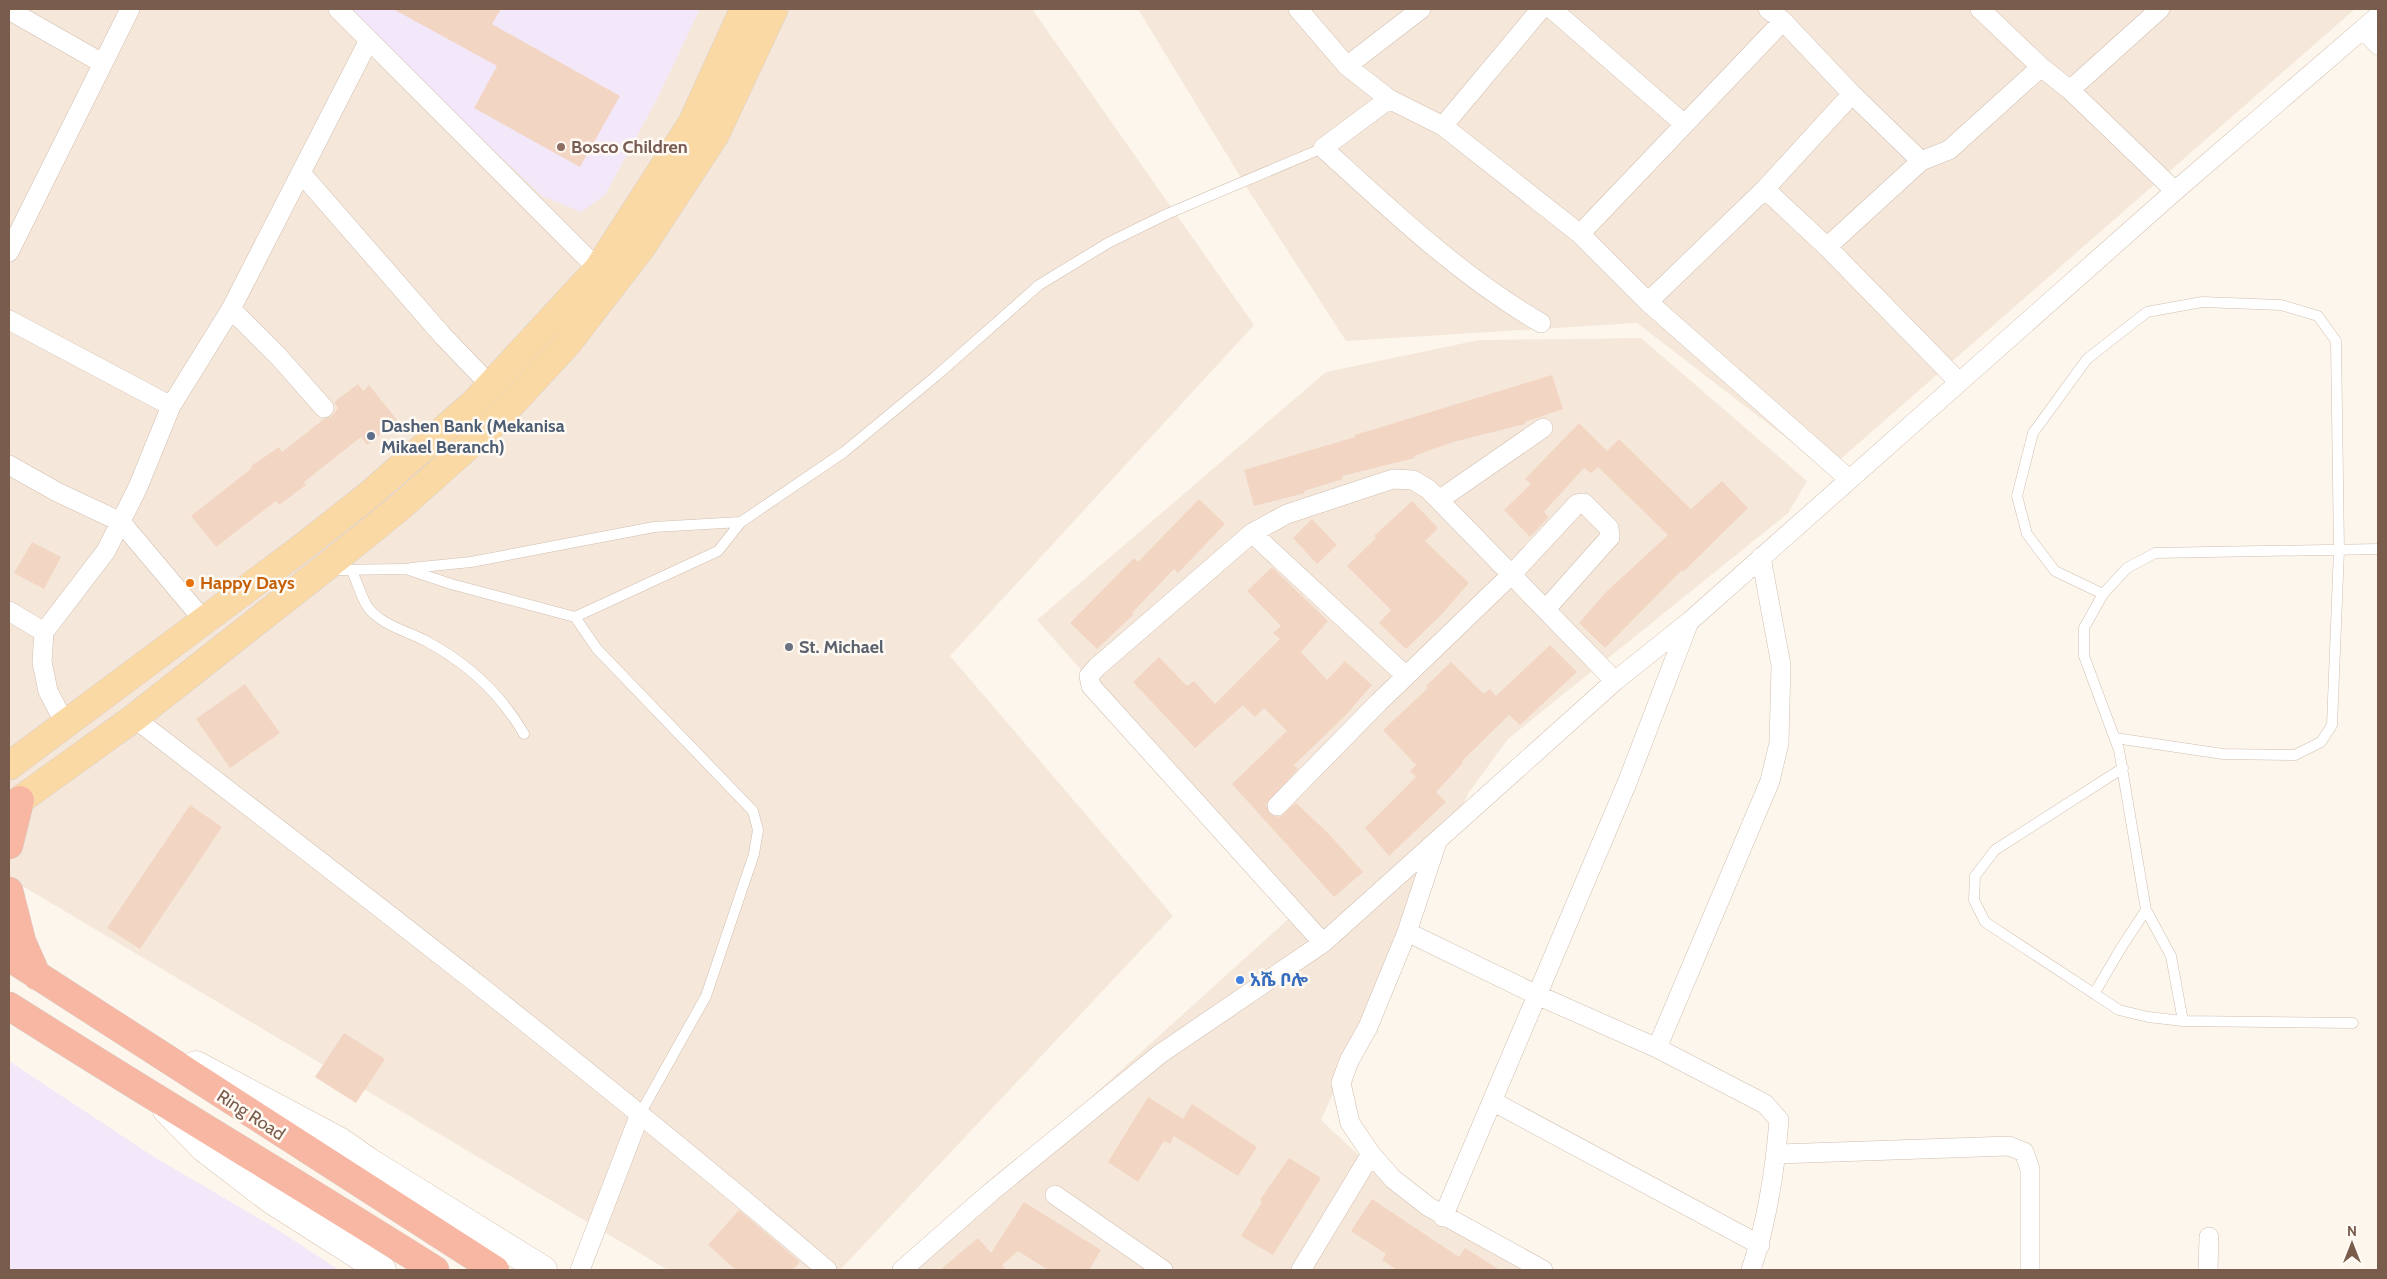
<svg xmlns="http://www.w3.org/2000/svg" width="2387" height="1279" font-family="Cabin,'Noto Sans Ethiopic',sans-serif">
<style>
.residential{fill:#f5e8da}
.education{fill:#f3e8fa}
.building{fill:#f3d5c3}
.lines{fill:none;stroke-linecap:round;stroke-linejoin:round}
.lane-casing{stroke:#d1beb0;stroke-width:11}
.street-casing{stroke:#d1beb0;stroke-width:20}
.secondary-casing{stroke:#d6c0b0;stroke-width:29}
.primary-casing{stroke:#dad1cd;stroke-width:29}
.highway-casing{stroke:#dad1cd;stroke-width:29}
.lane{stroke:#fff;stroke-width:10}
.street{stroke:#fff;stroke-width:19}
.secondary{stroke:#fff;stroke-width:28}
.primary{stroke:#fbd9a5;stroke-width:28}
.highway{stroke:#f7b7a3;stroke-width:28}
.education-dot{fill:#8d6e63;stroke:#fffaf3;stroke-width:2}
.service-dot{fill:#5c6f8a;stroke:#fffaf3;stroke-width:2}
.food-dot{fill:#e8710a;stroke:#fffaf3;stroke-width:2}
.worship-dot{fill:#6b7280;stroke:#fffaf3;stroke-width:2}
.shop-dot{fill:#3f7fe0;stroke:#fffaf3;stroke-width:2}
.labels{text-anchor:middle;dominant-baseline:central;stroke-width:5;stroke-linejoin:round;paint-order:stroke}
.education-label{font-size:18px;font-weight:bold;fill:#785e54;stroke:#fffaf3;text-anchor:start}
.service-label{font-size:18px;font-weight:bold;fill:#4e5e75;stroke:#fffaf3;text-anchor:start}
.food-label{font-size:18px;font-weight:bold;fill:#c56008;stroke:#fffaf3;text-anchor:start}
.worship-label{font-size:18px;font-weight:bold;fill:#5b616d;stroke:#fffaf3;text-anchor:start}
.shop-label{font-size:18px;font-weight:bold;fill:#366cbe;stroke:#fffaf3;text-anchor:start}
.street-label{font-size:18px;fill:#7a5c4d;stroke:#fffaf3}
</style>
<rect width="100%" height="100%" fill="#fdf6ec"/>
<path class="residential" d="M9,9h1023l222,316 -304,331 223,260 -333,354h-172l-659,-392z
M1138,9h1217l-527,461 -191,-147 -291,18 -97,-150z
M1641,338l166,143 -19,32 -280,226 -39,53 -148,328 72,67 132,83h-625l395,-357 -258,-293 289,-248 153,-32z"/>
<path class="education" d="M345,9h355l-43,90 -52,96 -24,17 -39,-16z
M9,1061l145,96 121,71 64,42h-330z"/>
<path class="building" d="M393,9h108l-9,15 128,72 -40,71 -106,-59 23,-42z
M1552,375l11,34 -38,13v2l-72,18 -39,14 1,2 -73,18 1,3 -39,12 1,2 -51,13 -10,-36 111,-33v-2z
M358,384l5,7 6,-6 29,36 -31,24 -6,-8 -57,45 2,3 -27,20 -3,-4 -60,46 -25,-31 61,-48 -1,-2 28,-19 3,5 42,-33 7,-2 7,-9 -4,-6z
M1579,423l28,28 12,-12 72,70 31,-28 26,27 -65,64 -1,-2 -77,78 -26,-25 27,-31 62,-57 -70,-68 -7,6 -7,-5 -40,44 5,5 -19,20 -26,-27 27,-26 -6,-5z
M1199,499l26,25 -47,49 -4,-4 -42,44 2,1 -37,35 -27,-26 64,-65 4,4z
M1412,501l26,27 -13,13 44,42 -26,30 -37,36 -27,-26 12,-13 -44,-44 29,-28 -2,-2z
M1312,519l25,26 -20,19 -24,-26z
M32,542l29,15 -17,32 -30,-16z
M1272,567l56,54 -27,31 26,28 18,-19 27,24 -27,31 -51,49 4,4 -32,35 4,10 10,3 16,-14 32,30 35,39 -29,25 -102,-113 55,-53 -23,-23 -9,9 -12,-12 -48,43 -62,-66 26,-25 28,29 7,-5 21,23 65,-65 -7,-6 8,-7 -34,-35 24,-23 2,1z
M1550,645l27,27 -57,53 -11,-10 -47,46 1,2 -27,29 10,10 -57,54 -24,-28 51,-51 -6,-6 6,-6 -33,-35 45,-42 -2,-2 25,-24 33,32 6,-5 6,7z
M245,684l35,49 -50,35 -34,-49z
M190,805l32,22 -82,122 -33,-21z
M344,1033l41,26 -29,44 -41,-26z
M1148,1097l35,22 9,-15 65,43 -19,29 -64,-40 -4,8 -6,-3 -26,41 -30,-20z
M1289,1158l32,20 -48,77 -32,-19 21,-34 -2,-2z
M1372,1199l87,58 6,-9 35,22h-103l-15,-10 4,-6 -35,-23z
M1024,1202l77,48 -12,20h-41l-30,-19 -16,14 4,5h-66l38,-32 13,15z
M739,1210l61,52 -8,8h-56l-28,-25z"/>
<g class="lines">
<g class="lane-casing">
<path id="lane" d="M411,568l60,-6 183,-35 87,-5
M331,570l75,-1 45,15 124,33 22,32 156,162 5,19 -4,24 -48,142 -66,118
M352,571c5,11 9,25 15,35 13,19 40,25 59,35 41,22 75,53 98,93
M2103,594l-48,-23 -28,-37 -10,-38 16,-63 54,-74 60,-47 55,-10 79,3 37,11 18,25 3,209 -7,175 -11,17 -26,13 -72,-1 -108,-16
M575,617l143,-66 23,-29 103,-70 92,-76 103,-91 69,-42 59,-29 156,-66
M2123,768l-128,82 -20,26 -1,24 11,22 134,88 29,7 35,4 170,2
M2094,994l27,-46 25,-38
M2183,1021l-12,-65 -25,-46 -27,-160 -35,-94v-28l19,-34 24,-26 28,-15 223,-4"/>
</g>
<g class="street-casing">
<path id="street" d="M1298,9l49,57 42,33 54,27 137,108 68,68 201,177
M1552,9l132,115
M1768,9l15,12 69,73 69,67
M1980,9l61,58 29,23 105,101
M9,10l93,53
M2363,29l15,16
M369,40l229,229
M1347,66l74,-57
M2070,90l90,-81
M1389,99l-66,49c69,63 137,128 218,175
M1443,126l98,-117
M301,173l142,163 48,50
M1765,189l62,58 132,135
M1580,234l203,-213
M1827,247l94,-86 28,-11 92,-83
M9,252l121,-243
M1648,302l117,-113 87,-95
M231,309l48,48 45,51
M9,320l162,86
M9,465l48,27 64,30 84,100
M1439,500l104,-72
M1252,533l154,143
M9,611l35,21
M134,718c235,180 468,360 693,552
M65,724l-17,-33 -6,-29 2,-30 62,-81 32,-64 33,-81 60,-97 138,-269 -31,-31
M1277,806l101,-103 134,-129 65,-70 7,-1 25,25 1,9 -64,72
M1437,842l-30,90 -39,95 -19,34 -8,22 9,40 21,31 22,25 36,28 114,63
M1407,932l130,63 120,53 108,56 14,16c-4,51 -12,102 -28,150
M1323,943l-232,-257 -2,-10 8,-9 155,-134 35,-19 106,-35 20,1 15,9 187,192
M1657,1048l113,-267 9,-38 2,-78 -20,-108
M1492,1101l268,144
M1776,1154l233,-8 15,6 6,17v101
M1055,1195l108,75
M1443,1217l184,-434 62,-161
M580,1270l60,-156
M902,1270l89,-78 169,-138 163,-111 292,-262 75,-60 485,-430 203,-175
M1301,1270l70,-116
M2208,1270l1,-33"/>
</g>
<g class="secondary-casing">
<path id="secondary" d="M196,1065l143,76 30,21 174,108
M167,1110l37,38 68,52 110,70"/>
</g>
<g class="primary-casing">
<path id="primary" d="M9,766l290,-216 70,-55 105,-92 124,-134 94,-146 52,-114
M9,812l11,-12 114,-82 188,-148 78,-63 93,-83 75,-81 73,-95 74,-113 59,-126"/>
</g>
<g class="highway-casing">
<path id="highway" d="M9,845l11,-45
M9,891l13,51 15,34
M9,957l486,313
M9,1006c141,90 285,175 426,264"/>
</g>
<use href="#lane" class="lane"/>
<use href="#street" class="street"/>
<use href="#secondary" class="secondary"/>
<use href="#primary" class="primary"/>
<use href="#highway" class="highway"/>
</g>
<circle class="education-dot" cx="561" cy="147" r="5"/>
<circle class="service-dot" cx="371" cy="436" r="5"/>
<circle class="food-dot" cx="190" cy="583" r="5"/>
<circle class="worship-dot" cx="789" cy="647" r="5"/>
<circle class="shop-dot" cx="1240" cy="980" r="5"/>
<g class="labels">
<g class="education-label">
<text x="571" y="147">Bosco Children</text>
</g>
<g class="service-label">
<text x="381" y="426">Dashen Bank (Mekanisa<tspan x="381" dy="21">Mikael Beranch)</tspan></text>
</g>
<g class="food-label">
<text x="200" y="583">Happy Days</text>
</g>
<g class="worship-label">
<text x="799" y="647">St. Michael</text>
</g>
<g class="shop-label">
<text x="1250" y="980">አሼ ቦሎ</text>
</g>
<g class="street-label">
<text transform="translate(251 1115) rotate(33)">Ring Road</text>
</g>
</g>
<rect width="2387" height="1279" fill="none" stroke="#7a5c4d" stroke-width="20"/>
<g transform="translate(2352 1244)" stroke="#fffaf3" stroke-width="4" paint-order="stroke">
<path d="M0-4L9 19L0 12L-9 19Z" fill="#7a5c4d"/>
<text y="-8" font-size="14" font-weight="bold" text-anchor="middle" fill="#7a5c4d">N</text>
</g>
</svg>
